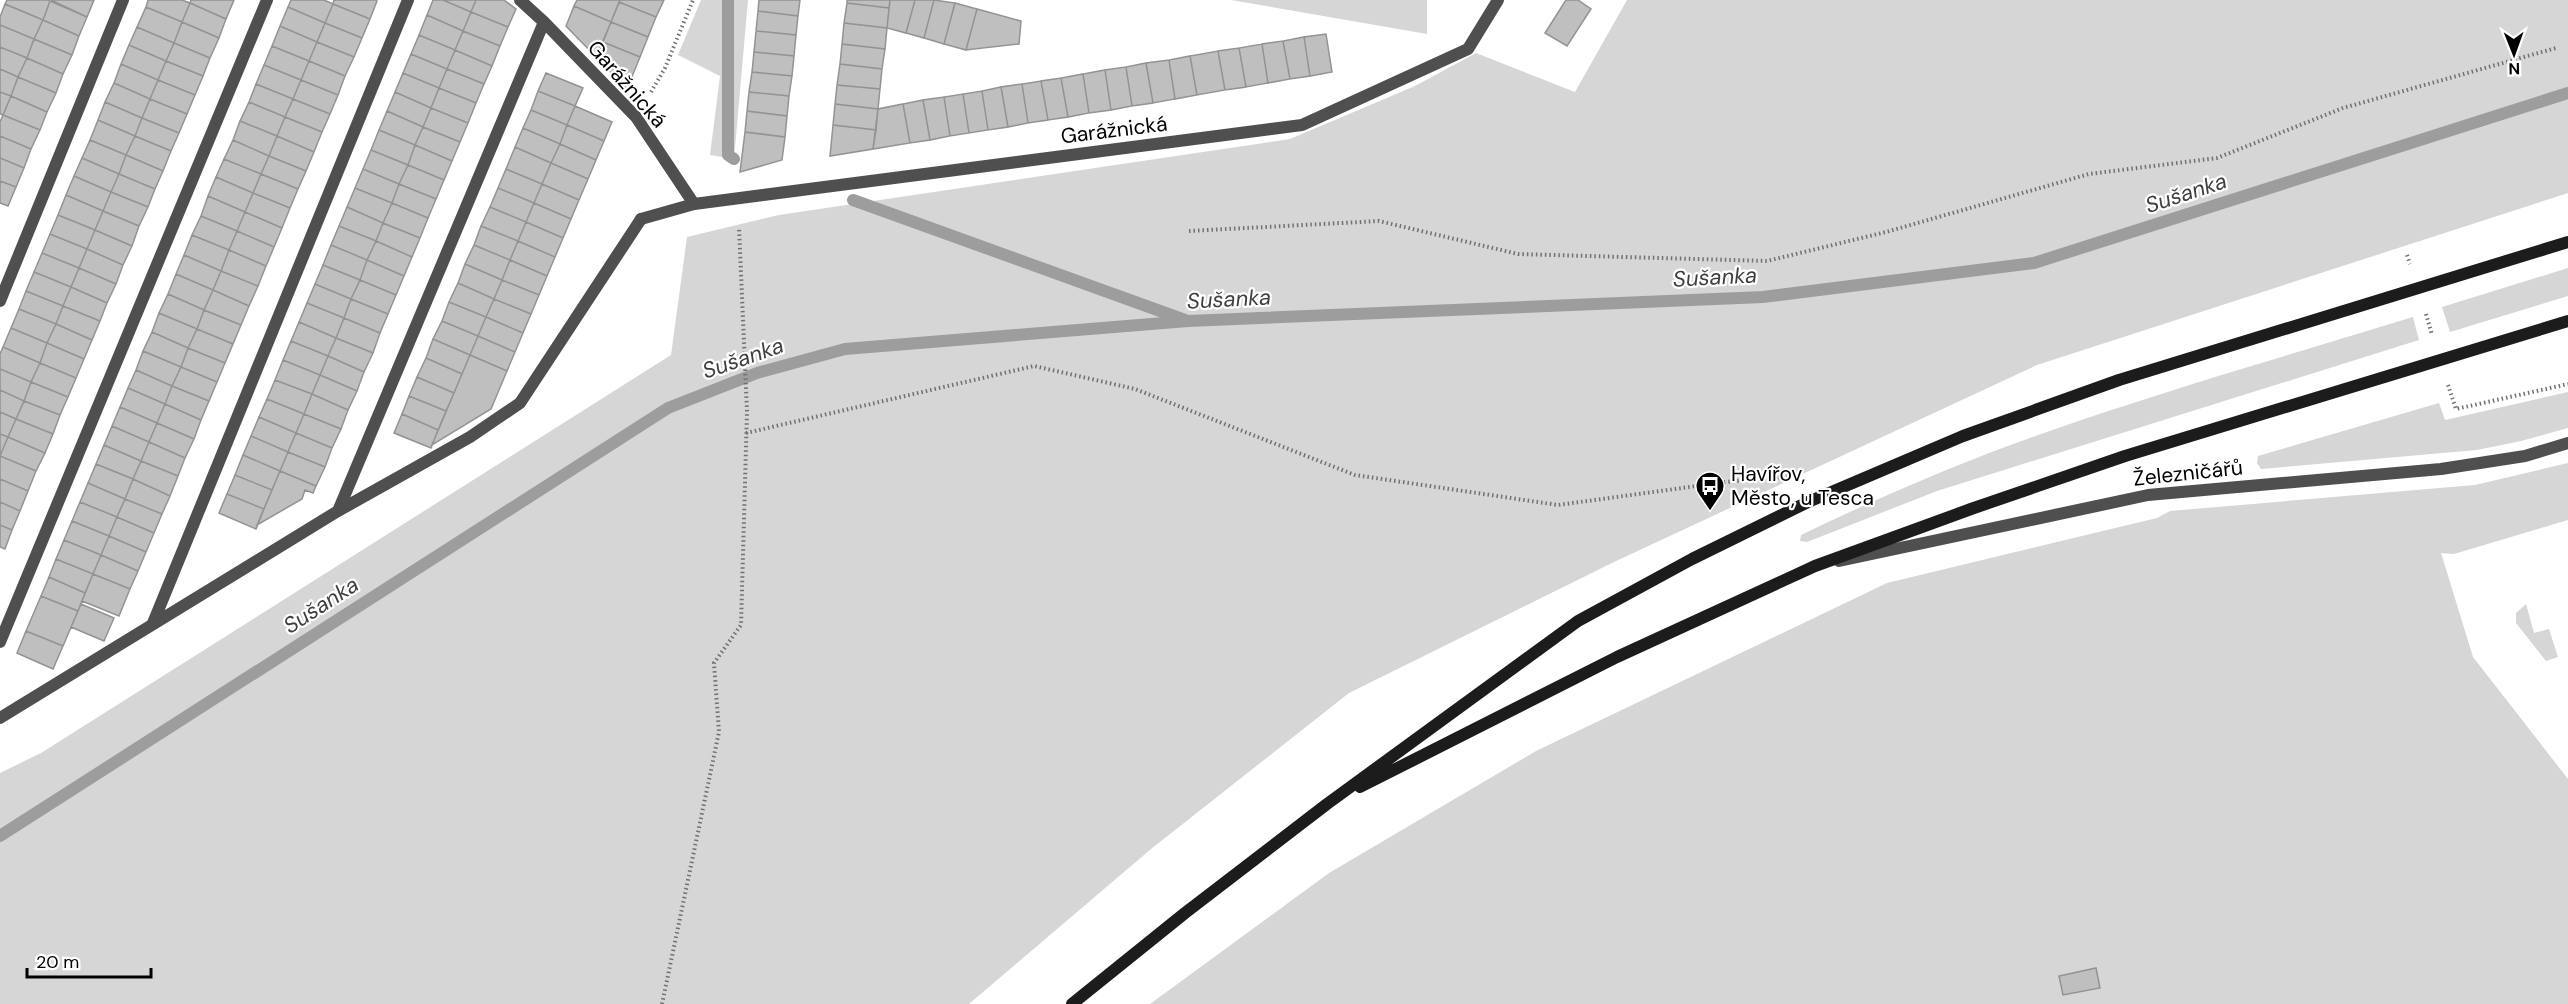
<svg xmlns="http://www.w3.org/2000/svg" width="2568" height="1004" font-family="'DM Sans',sans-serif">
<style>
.green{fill:#d6d6d6}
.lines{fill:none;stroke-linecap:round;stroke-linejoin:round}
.stream{stroke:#9d9d9d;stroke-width:12}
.building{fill:#bfbfbf;stroke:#939393;stroke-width:1.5}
.path{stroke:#717171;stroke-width:4;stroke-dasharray:1.5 3;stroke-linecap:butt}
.lane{stroke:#4f4f4f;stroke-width:12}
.street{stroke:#4f4f4f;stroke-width:12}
.secondary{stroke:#1c1c1c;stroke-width:12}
.labels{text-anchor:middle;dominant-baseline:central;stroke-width:4.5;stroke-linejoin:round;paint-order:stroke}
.street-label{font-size:21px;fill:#000;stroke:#fff}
.poi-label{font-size:21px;fill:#000;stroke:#fff;text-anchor:start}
.water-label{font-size:22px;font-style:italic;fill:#3e3e3e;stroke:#fff}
</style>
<rect width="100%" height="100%" fill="#fff"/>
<path class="green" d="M701,0h47l-14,159 -24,-4 10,-79 -42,-21z
M1231,0h196v34z
M1627,0h941v193l-531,172 -423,197 -265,131 -198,156 -182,155h-969v-231l41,-20 630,-398 16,-118 92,-22 511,-76 125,-53 61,-33 99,39z
M2568,268v28l-118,36 -8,-25z
M2413,317l6,23 -482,151 -130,51 -7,-1 1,-6c79,-38 160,-73 243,-102 121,-43 246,-78 369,-116z
M2568,392v36l-47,13 -44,9 -216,19 -4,-6 1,-7 181,-53 6,17z
M2568,463v57l-114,34 -13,-1 32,104 95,122v225h-1418l179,-131 207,-122 351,-168 270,-65 13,-7 305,-26z
M2526,604l8,29 15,-4 9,28 -12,4 -30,-38v-10z"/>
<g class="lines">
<path class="stream" d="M728,0v155l6,4
M853,200l332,120
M0,836l668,-428 89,-35 88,-24 343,-28 575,-24 271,-34 534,-170"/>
</g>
<path class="building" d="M7,0h41l2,1 -7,19 -38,-16z
M51,0h43l-7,17z
M148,0h34l8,3 -8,19 -36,-15z
M191,0h43l-8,19 -36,-16z
M291,0h33l9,4 -8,19 -37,-16z
M334,0h42l1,1 -7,18 -37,-15z
M433,0h10l28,12 -8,19 -36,-16z
M443,0h33l-5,12z
M476,0h28l12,9 -8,18 -37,-15z
M577,0h43l-9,22 -37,-16z
M620,0h44l-8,17 -37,-15z
M759,0h41l-2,16 -40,-5z
M847,0h43l-1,8 -42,-5z
M890,0h25l-9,33 -19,-5z
M915,0h19l-10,38 -18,-5z
M934,0l21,3 -11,41 -20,-6z
M1566,0h12l13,9 -24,37 -22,-13z
M50,1l37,16 -8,19 -36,-16z
M619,2l37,15 -8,20 -37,-15z
M190,3l36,16 -7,19 -37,-16z
M847,3l42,5 -2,20 -43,-5z
M955,3l22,6 -11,41 -22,-6z
M5,4l38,16 -9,19 -34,-14v-8z
M333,4l37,15 -8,19 -37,-15z
M574,6l37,16 -15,35 -30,-31z
M146,7l36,15 -8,21 -37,-16z
M288,7l37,16 -8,19 -37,-16z
M977,9l44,12 -2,23 -53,6z
M758,11l40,5 -2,19 -40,-4z
M471,12l37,15 -8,19 -37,-15z
M427,15l36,16 -8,19 -36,-15z
M43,20l36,16 -7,19 -38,-16z
M182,22l37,16 -9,20 -36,-15z
M611,22l37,15 -8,20 -37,-15z
M325,23l37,15 -8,19 -37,-15z
M844,23l43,5 -2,21 -43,-5z
M0,25l34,14 -7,19 -27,-11z
M280,26l37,16 -8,19 -37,-15z
M137,27l37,16 -8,18 -37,-16z
M463,31l37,15 -8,20 -37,-16z
M756,31l40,4 -2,21 -40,-4z
M1326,34l6,38 -22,4 -6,-39z
M419,35l36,15 -8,19 -36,-15z
M1304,37l6,39 -20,3 -7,-38z
M34,39l38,16 -9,19 -36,-16z
M1283,41l7,38 -22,4 -6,-39z
M317,42l37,15 -9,19 -36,-15z
M603,42l37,15 -13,32 -31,-32z
M174,43l36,15 -7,18 -37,-15z
M842,44l43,5 -3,20 -42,-5z
M1262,44l6,39 -22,4 -7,-39z
M129,45l37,16 -8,19 -37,-16z
M272,46l37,15 -8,19 -37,-15z
M0,47l27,11 -9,19 -18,-8z
M1239,48l7,39 -21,3 -7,-39z
M455,50l37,16 -8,18 -37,-15z
M1218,51l7,39 -28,5 -7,-39z
M754,52l40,4 -2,20 -40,-4z
M411,54l36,15 -8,19 -36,-15z
M1190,56l7,39 -22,4 -6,-39z
M27,58l36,16 -7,19 -38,-16z
M1169,60l6,39 -22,4 -7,-40z
M166,61l37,15 -8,19 -37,-15z
M309,61l36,15 -7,19 -37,-15z
M1146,63l7,40 -21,3 -6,-39z
M121,64l37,16 -8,19 -36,-16z
M840,64l42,5 -2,20 -43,-4z
M264,65l37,15 -8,19 -37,-15z
M1126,67l6,39 -21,4 -6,-40z
M0,69l18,8 -7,19 -11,-4z
M447,69l37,15 -8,19 -37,-15z
M1105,70l6,40 -22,3 -6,-39z
M752,72l40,4 -3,20 -40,-4z
M403,73l36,15 -8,20 -36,-16z
M546,73l37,15 -8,18 -37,-15z
M1083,74l6,39 -21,4 -7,-39z
M18,77l38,16 -9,19 -36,-16z
M1061,78l7,39 -20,3 -7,-39z
M158,80l37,15 -8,19 -37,-15z
M301,80l37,15 -8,19 -37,-15z
M1041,81l7,39 -20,3 -6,-39z
M114,83l36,16 -8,19 -37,-16z
M256,84l37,15 -8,18 -36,-15z
M1022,84l6,39 -20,4 -7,-40z
M837,85l43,4 -2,20 -43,-5z
M1001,87l7,40 -20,3 -6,-39z
M439,88l37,15 -8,20 -37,-15z
M538,91l37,15 -8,19 -36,-15z
M982,91l6,39 -19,3 -6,-39z
M0,92l11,4 -8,19 -3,-1z
M395,92l36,16 -8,19 -36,-16z
M749,92l40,4 -2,20 -40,-5z
M963,94l6,39 -19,3 -6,-39z
M11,96l36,16 -7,18 -37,-15z
M944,97l6,39 -20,4 -7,-40z
M150,99l37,15 -8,19 -37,-15z
M293,99l37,15 -8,18 -37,-15z
M923,100l7,40 -20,3 -7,-39z
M105,102l37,16 -7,18 -37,-16z
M249,102l36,15 -8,19 -37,-15z
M835,104l43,5 -2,21 -43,-5z
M903,104l7,39 -37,6 5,-40z
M575,106l37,16 -8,19 -37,-16z
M431,108l37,15 -8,19 -37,-15z
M531,110l36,15 -7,19 -37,-16z
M387,111l36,16 -8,18 -36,-15z
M747,111l40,5 -2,21 -40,-5z
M3,115l37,15 -9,19 -31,-13v-14z
M285,117l37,15 -8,20 -37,-16z
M142,118l37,15 -8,18 -36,-15z
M98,120l37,16 -9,19 -36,-15z
M240,121l37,15 -8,20 -36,-16z
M567,125l37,16 -8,19 -36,-16z
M833,125l43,5 -3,19 -43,7z
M423,127l37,15 -8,19 -37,-16z
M523,128l37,16 -9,19 -36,-16z
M379,130l36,15 -7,20 -37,-15z
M745,132l40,5 -3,23 -42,12z
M0,136l31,13 -7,19 -24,-10z
M135,136l36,15 -8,20 -37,-16z
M277,136l37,16 -8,19 -37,-15z
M90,140l36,15 -7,19 -37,-16z
M233,140l36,16 -8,18 -37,-15z
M560,144l36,16 -8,19 -37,-16z
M415,145l37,16 -8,19 -36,-15z
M515,147l36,16 -9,21 -36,-15z
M371,150l37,15 -9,19 -36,-15z
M126,155l37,16 -8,18 -36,-15z
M269,156l37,15 -8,18 -37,-15z
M0,158l24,10 -8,19 -16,-6z
M82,158l37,16 -8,18 -37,-16z
M224,159l37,15 -8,19 -37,-16z
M551,163l37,16 -9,21 -37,-16z
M408,165l36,15 -8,19 -37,-15z
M363,169l36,15 -7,19 -37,-15z
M506,169l36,15 -8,19 -36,-15z
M119,174l36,15 -7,18 -37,-15z
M261,174l37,15 -8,19 -37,-15z
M74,176l37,16 -8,19 -37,-16z
M216,177l37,16 -8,19 -37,-16z
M0,181l16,6 -8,19 -8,-3z
M399,184l37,15 -8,19 -36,-15z
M542,184l37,16 -8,19 -37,-16z
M355,188l37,15 -9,20 -36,-16z
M498,188l36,15 -8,19 -36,-15z
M111,192l37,15 -9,19 -36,-15z
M253,193l37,15 -8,20 -37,-16z
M66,195l37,16 -8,19 -37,-15z
M208,196l37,16 -8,19 -36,-15z
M392,203l36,15 -8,20 -37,-15z
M534,203l37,16 -8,19 -37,-16z
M347,207l36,16 -7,18 -37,-15z
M490,207l36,15 -8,19 -37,-15z
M103,211l36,15 -7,20 -37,-16z
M245,212l37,16 -8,19 -37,-16z
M58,215l37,15 -8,19 -37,-15z
M201,216l36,15 -8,19 -37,-15z
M526,222l37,16 -8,19 -37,-16z
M383,223l37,15 -8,19 -36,-16z
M339,226l37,15 -9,19 -36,-15z
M481,226l37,15 -8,19 -36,-15z
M95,230l37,16 -9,19 -36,-16z
M237,231l37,16 -8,19 -37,-16z
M50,234l37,15 -8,19 -37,-15z
M192,235l37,15 -8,21 -37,-16z
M376,241l36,16 -8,19 -37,-16z
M518,241l37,16 -8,19 -37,-16z
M331,245l36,15 -7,20 -37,-15z
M474,245l36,15 -8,20 -37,-16z
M87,249l36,16 -7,19 -37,-16z
M229,250l37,16 -8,20 -37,-15z
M42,253l37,15 -8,19 -37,-15z
M184,255l37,16 -8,19 -37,-16z
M367,260l37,16 -8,19 -36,-15z
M510,260l37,16 -8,19 -37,-15z
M465,264l37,16 -8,19 -36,-16z
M323,265l37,15 -9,19 -36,-15z
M79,268l37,16 -9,19 -36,-16z
M221,271l37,15 -9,20 -36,-16z
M34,272l37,15 -8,19 -37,-15z
M176,274l37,16 -9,20 -36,-16z
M360,280l36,15 -8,19 -37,-15z
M502,280l37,15 -8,19 -37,-15z
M458,283l36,16 -8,18 -37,-15z
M315,284l36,15 -7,19 -37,-15z
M71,287l36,16 -7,18 -37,-15z
M213,290l36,16 -8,19 -37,-15z
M26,291l37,15 -7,18 -37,-15z
M168,294l36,16 -7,19 -38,-16z
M351,299l37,15 -8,19 -36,-15z
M494,299l37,15 -8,19 -37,-16z
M449,302l37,15 -8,19 -36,-15z
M307,303l37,15 -8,20 -37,-16z
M63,306l37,15 -8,19 -36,-16z
M19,309l37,15 -9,19 -36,-15z
M204,310l37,15 -8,19 -36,-15z
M159,313l38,16 -9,19 -36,-16z
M486,317l37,16 -8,19 -37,-16z
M344,318l36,15 -7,20 -37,-15z
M442,321l36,15 -8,19 -37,-16z
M299,322l37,16 -8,18 -37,-15z
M56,324l36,16 -8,19 -37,-16z
M11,328l36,15 -7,20 -37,-16z
M197,329l36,15 -8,19 -37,-15z
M152,332l36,16 -7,19 -38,-16z
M478,336l37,16 -8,19 -37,-16z
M336,338l37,15 -9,19 -36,-16z
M433,339l37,16 -8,19 -36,-16z
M291,341l37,15 -8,19 -37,-15z
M47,343l37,16 -8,19 -36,-15z
M3,347l37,16 -9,19 -31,-13v-15z
M188,348l37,15 -8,19 -36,-15z
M143,351l38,16 -9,19 -36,-16z
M470,355l37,16 -16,38 -59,36z
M328,356l36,16 -7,19 -37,-16z
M426,358l36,16 -8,19 -37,-16z
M283,360l37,15 -8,19 -37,-14z
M40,363l36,15 -8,19 -37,-15z
M181,367l36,15 -8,19 -37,-15z
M0,369l31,13 -7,19 -24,-11z
M136,370l36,16 -7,18 -37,-16z
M320,375l37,16 -9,19 -36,-16z
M417,377l37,16 -8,18 -37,-15z
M275,380l37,14 -8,20 -37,-15z
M31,382l37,15 -8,18 -36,-14z
M172,386l37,15 -8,19 -36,-16z
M128,388l37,16 -8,19 -37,-16z
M0,390l24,11 -8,18 -16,-7z
M312,394l36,16 -7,19 -37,-15z
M409,396l37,15 -8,19 -36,-16z
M267,399l37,15 -8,19 -37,-16z
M24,401l36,14 -7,19 -37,-15z
M165,404l36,16 -7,19 -37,-16z
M120,407l37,16 -8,19 -37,-16z
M0,412l16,7 -8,18 -8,-3z
M304,414l37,15 -9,19 -36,-15z
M402,414l36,16 -7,18 -37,-15z
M259,417l37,16 -8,19 -37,-16z
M16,419l37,15 -8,19 -37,-16z
M157,423l37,16 -9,19 -36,-16z
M112,426l37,16 -8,19 -37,-16z
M296,433l36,15 -7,19 -37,-15z
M0,434l8,3 -8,19z
M251,436l37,16 -8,19 -37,-16z
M8,437l37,16 -9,18 -36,-15z
M149,442l36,16 -7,18 -37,-15z
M104,445l37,16 -8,18 -37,-15z
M288,452l37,15 -9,19 -36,-15z
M243,455l37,16 -8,19 -37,-15z
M0,456l36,15 -8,20 -28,-12z
M141,461l37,15 -8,20 -37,-17z
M96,464l37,15 -8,20 -37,-16z
M280,471l36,15 -3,7 -8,-3 -3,9 -45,26z
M235,475l37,15 -8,19 -37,-15z
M0,479l28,12 -8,20 -20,-9z
M133,479l37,17 -8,18 -37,-15z
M88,483l37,16 -8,18 -37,-15z
M227,494l37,15 -8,20 -37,-16z
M125,499l37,15 -8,19 -37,-16z
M0,502l20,9 -8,19 -12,-5z
M80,502l37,15 -8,19 -37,-15z
M117,517l37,16 -8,19 -37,-16z
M72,521l37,15 -8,19 -37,-15z
M0,525l12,5 -7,19 -5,-2z
M109,536l37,16 -8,19 -37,-16z
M64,540l37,15 -8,19 -37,-15z
M101,555l37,16 -8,18 -37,-15z
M56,559l37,15 -8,19 -36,-16z
M93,574l37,15 -11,27 -37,-15z
M49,577l36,16 -7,18 -37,-15z
M41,596l37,15 -15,35 -37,-15z
M81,604l33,14 -10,23 -33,-14z
M26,631l37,15 -10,23 -36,-16z
M2096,968l4,20 -37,7 -4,-19z"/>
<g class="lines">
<path class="path" d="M651,92l14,-24 28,-68
M1189,231l190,-10 139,33 249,7 119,-29 203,-58 128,-16 126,-50 213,-60
M2407,255l3,9
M2426,314l6,21
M2448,385l8,24 112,-25
M746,433l288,-67 101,23 220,86 203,30 168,-23 67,-6
M662,1004l57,-272 -5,-69 27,-38 6,-213 -8,-185"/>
<path class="lane" d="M520,0l24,22 92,95 58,87
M0,301l123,-301
M338,511l206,-489
M153,623l255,-623
M0,642l267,-642
M0,718l338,-207 132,-74 50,-34 121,-184"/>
<path class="street" d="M641,219l53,-15 608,-79 166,-76 30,-49
M1839,561l309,-66 293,-26 84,-13 43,-13"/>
<path class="secondary" d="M1360,787l257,-130 198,-91 156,-57 154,-53 443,-135
M1072,1004l113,-91 142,-109 251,-183 114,-62 116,-57 155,-66 156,-56 449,-138"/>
</g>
<defs>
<g id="bus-pin" transform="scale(1.5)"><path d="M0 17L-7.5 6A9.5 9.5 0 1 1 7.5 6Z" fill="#000" stroke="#fff"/><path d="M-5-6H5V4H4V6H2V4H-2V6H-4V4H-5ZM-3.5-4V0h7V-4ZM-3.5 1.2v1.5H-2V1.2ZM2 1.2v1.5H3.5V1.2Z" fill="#fff"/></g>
</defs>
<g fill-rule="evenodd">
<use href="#bus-pin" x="1710" y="486"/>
</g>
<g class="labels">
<g class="street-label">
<text transform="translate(627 84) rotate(49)">Garážnická</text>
<text transform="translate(1114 130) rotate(-7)">Garážnická</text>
<text transform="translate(2188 473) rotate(-6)">Železničářů</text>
</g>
<g class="poi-label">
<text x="1731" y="474">Havířov,<tspan x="1731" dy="24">Město, u Tesca</tspan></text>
</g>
<g class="water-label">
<text transform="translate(2186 193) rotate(-18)">Sušanka</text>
<text transform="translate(1715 277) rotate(-3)">Sušanka</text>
<text transform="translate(1229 299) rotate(-3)">Sušanka</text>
<text transform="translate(743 358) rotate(-19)">Sušanka</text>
<text transform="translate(321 605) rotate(-33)">Sušanka</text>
</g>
</g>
<g transform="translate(2514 54) rotate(179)" stroke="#ffffff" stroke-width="4.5" paint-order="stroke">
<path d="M0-4.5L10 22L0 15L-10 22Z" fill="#000000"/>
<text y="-9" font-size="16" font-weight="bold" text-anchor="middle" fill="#000000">N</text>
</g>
<path d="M27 968v9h124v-9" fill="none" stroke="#000000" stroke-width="3"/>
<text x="36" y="968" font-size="18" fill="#000000" stroke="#ffffff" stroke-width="4.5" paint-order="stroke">20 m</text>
</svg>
